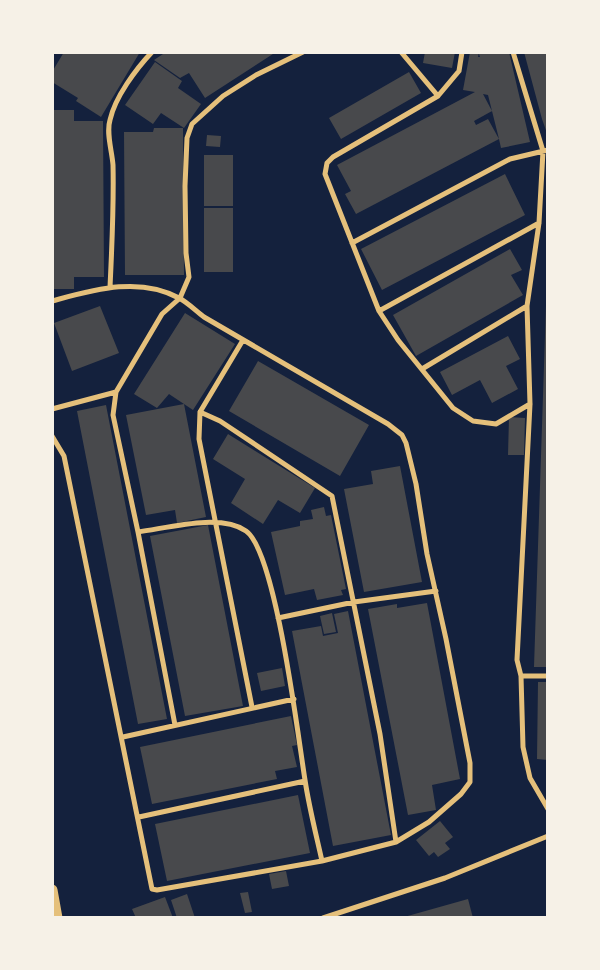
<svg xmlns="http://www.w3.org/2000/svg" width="600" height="970" font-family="'IBM Plex Sans',sans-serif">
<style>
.building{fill:#48494c;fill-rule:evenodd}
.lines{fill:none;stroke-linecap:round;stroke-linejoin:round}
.minor{stroke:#e5c07b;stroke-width:5}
.motorway{stroke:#e5c07b;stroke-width:11}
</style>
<rect width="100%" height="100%" fill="#14213d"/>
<path class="building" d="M64,52h76l-39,65 -25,-16 2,-3 -26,-16v-10z
M166,52h110l-71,46 -16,-25 -9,5 -26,-18z
M425,52h30l-3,16 -29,-5z
M470,52h9l-1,5h2l-1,-3 2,-2h28l21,90 -29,6 -2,-9 -143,75 -11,-20 6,-3 -14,-26 138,-73 -12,-2zM483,94l5,1 11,44 -11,-20 -12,6 -2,-4 18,-10z
M524,52h24v84l-6,-17z
M155,62l27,19 -4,7 23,16 -17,24 -23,-15 -8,11 -28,-19z
M409,72l12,21 -80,46 -12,-21z
M52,110h22v11h29l1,156h-30v12h-22z
M154,128h29l1,147h-59l-1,-143h29z
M207,135l14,1 -1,11 -14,-1z
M204,155h29v51h-29z
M505,174l20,41 -143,75 -21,-41z
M204,208h29v64h-29z
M510,249l12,21 -11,5 12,20 -107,61 -23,-41z
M546,305h2v362h-14z
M100,306l19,47 -47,18 -18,-48z
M185,313l50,31 -42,66 -9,-6 22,113 -29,6 -2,-13 -29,5 -20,-100 58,-11 -15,-10 -12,14 -23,-14z
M508,336l12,23 -14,7 12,23 -26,14 -12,-23 -28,15 -12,-23z
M258,361l111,64 -29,51 -111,-65z
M106,405l61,314 -29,5 -61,-313z
M509,417l16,1 -1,37h-16z
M228,434l87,54 -15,25 -22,-13 -15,24 -32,-21 14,-24 -32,-20z
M400,466l22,116 -58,10 -20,-103 29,-5 -2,-13z
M324,507l2,9 5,-1 15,74 -5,1 2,5 -26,5 -3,-11 -29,6 -14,-63 29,-6v-5l13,-2 -2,-9z
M208,525l35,181 -58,10 -35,-180z
M427,603l33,176 -28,6 4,25 -28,5 -40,-206 29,-5v4z
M348,611l43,224 -58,11 -41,-215 29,-5 2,10 15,-3 -4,-19z
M332,613l4,19 -12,2 -4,-18z
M282,668l3,18 -24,5 -4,-18z
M538,682h10v78l-11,-1z
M291,716l6,29 -5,1 5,21 -22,4 2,8 -125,25 -12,-57z
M298,795l12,58 -143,28 -12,-57z
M440,821l13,16 -8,6 5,6 -12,8 -4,-5 -5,4 -13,-16z
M286,871l3,15 -17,3 -3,-15z
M248,892l4,20 -7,1 -5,-20z
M187,894l8,24h-18l-6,-18z
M165,897l8,21h-37l-4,-9z
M468,899l5,19h-69v-1z"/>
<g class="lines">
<path class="minor" d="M401,52l37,44
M462,52l-3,19 -21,25 -105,61 -6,6 -2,11 54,137 19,29 55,68 20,13 23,3 34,-20
M513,52l30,99 -4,72 -12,83 3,98 -13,256 4,16h27
M352,243l158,-84 38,-9
M110,287c2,-41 4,-81 3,-122 -1,-14 -7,-32 -3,-45 5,-23 26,-51 42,-68
M52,301c41,-11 87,-25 127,-3 8,4 17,13 25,19l184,107 14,11 4,8 10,41 11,70 19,85 24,124v19l-9,12 -32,28 -33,20 -74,19 -165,29 -5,-1 -88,-433 -12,-20
M379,311l160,-88
M243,340l-43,72 20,9 112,75 48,238 16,108
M422,369l105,-63
M116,392l-3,23 25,117 37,193
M52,409l64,-17 46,-78 18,-16 9,-21 -3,-24 -1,-67 2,-48 5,-14 31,-28 33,-21 47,-23
M200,412l-1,27 53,268
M138,532c30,-4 82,-19 108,-1 30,21 52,206 59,249 4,27 11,54 17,81
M278,618l76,-16 82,-11
M521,676l2,71 7,31 18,31
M123,737l171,-38
M139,817l166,-36
M323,918l122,-40 103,-42"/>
<path class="motorway" d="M52,890l5,28"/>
</g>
<rect width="600" height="970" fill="none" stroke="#f6f1e7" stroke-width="108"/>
</svg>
